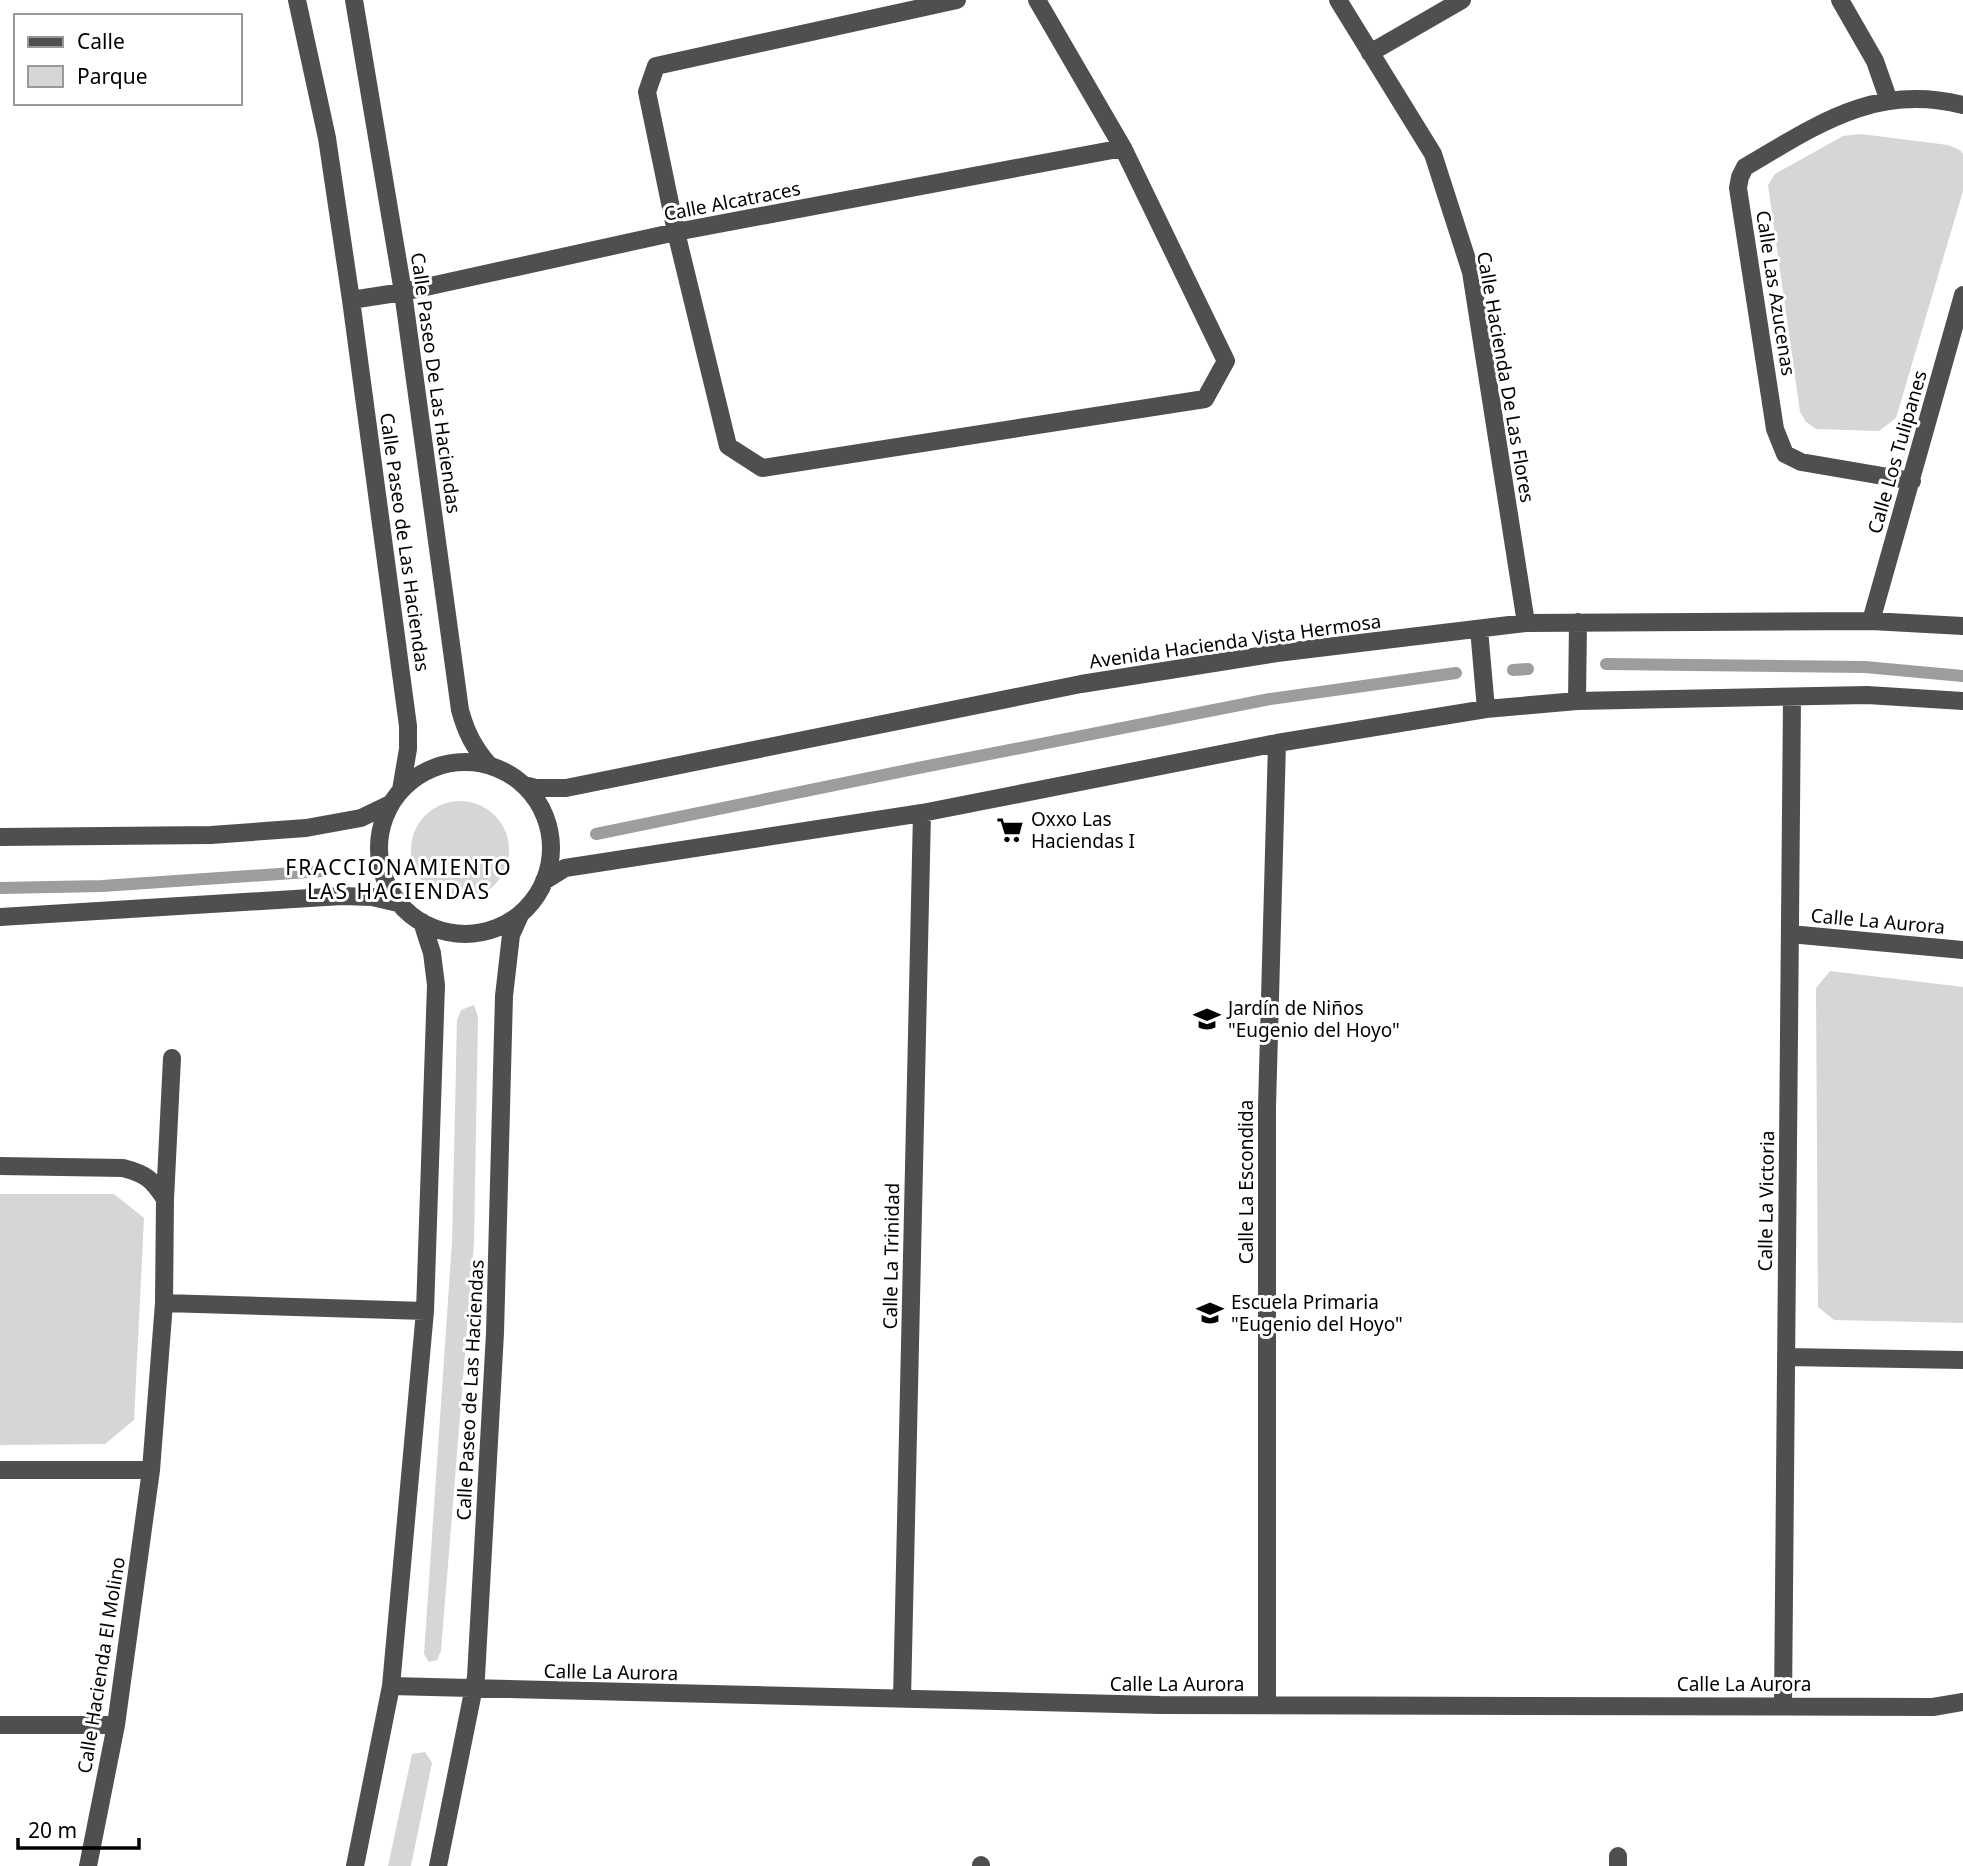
<svg xmlns="http://www.w3.org/2000/svg" width="1963" height="1866" font-family="'Noto Sans',sans-serif">
<style>
.green{fill:#d6d6d6}
.lines{fill:none;stroke-linecap:round;stroke-linejoin:round}
.stream{stroke:#9d9d9d;stroke-width:12}
.minor{stroke:#4f4f4f;stroke-width:18}
.labels{text-anchor:middle;dominant-baseline:central;stroke-width:6;stroke-linejoin:round;paint-order:stroke}
.street-label{font-size:19px;fill:#000;stroke:#fff}
.poi-label{font-size:19px;fill:#000;stroke:#fff;text-anchor:start}
.neighbourhood-label{font-size:21px;letter-spacing:2px;fill:#000;stroke:#fff}
</style>
<rect width="100%" height="100%" fill="#fff"/>
<path class="green" d="M1861,134l87,11 12,5 3,4v37l-67,227 -17,13 -63,-2 -10,-7 -6,-10 -32,-227 7,-11 68,-38z
M411 850a49 49 0 1 1 98 0a49 49 0 1 1-98 0Z
M1830,971l133,16v336l-129,-3 -16,-13 -2,-319z
M474,1005l4,12 -4,226 -33,408 -4,9 -8,2 -5,-8 28,-412 5,-222 4,-10z
M0,1194h114l30,24 -10,202 -29,24 -105,1z
M425,1752l7,11 -21,103h-23l24,-112z"/>
<g class="lines">
<path class="stream" d="M1606,664l259,3 98,9
M1513,670l15,-1
M596,834l322,-66 352,-69 186,-26
M0,888l102,-2 221,-15"/>
<path class="minor" d="M297,0l30,138 24,162 57,426v23l-7,41
M354,0l49,292 57,418c6,22 14,38 29,55
M957,0l-301,66 -9,26 29,140 52,214 34,22 443,-69 21,-38 -103,-213 -86,-148
M1338,0l95,154 38,118 55,351
M1840,0l35,61 14,40
M1370,53l92,-53
M351,300l52,-8 273,-60 447,-84
M1912,481l-111,-19 -16,-8 -10,-25 -37,-241 2,-11 5,-10c72,-42 130,-84 218,-62
M1871,621l92,-326
M1479,629l7,80
M1577,701l1,-79
M379 848a86 86 0 1 1 172 0a86 86 0 1 1-172 0Z
M524,785l12,3h30l515,-104 196,-31 249,-30 345,-2 92,5
M0,837l211,-2 95,-7 55,-10 29,-14
M544,881l21,-13 357,-55 355,-70 209,-34 91,-8 290,-6 96,6
M0,917l342,-21 30,1 26,6
M1790,934l173,16
M0,1166l123,2c23,6 29,11 42,31
M164,1303l261,8
M1786,1357l177,3
M0,1470h151
M391,1686l769,19 773,2 30,-5
M902,1699l20,-886
M1267,1705v-598l10,-364
M1783,1705l9,-1007
M0,1725h116
M1618,1856v10
M88,1866l28,-141 35,-255 13,-167 1,-104 7,-141
M355,1866l36,-180 34,-375 11,-326 -4,-32 -10,-31
M438,1866l38,-189 19,-344 9,-337 7,-61 9,-20
M981,1866v-1"/>
</g>
<defs>
<g id="supermarket-bare" transform="scale(2.1)"><path d="M-6-5.5h2.5l.6 2H6L4.5 2H-2.5L-4.4-4H-6ZM-1.5 3.2a1.3 1.3 0 1 0 .1 0ZM3 3.2a1.3 1.3 0 1 0 .1 0Z" fill="#000" stroke="#fff" stroke-width="2.5" paint-order="stroke"/></g>
<g id="school-bare" transform="scale(2.1)"><path d="M0-5L7-2L0 1L-7-2ZM-4 1L0 2.5L4 1V4Q0 6-4 4Z" fill="#000" stroke="#fff" stroke-width="2.5" paint-order="stroke"/></g>
</defs>
<g fill-rule="evenodd">
<use href="#supermarket-bare" x="1010" y="830"/>
<use href="#school-bare" x="1207" y="1019"/>
<use href="#school-bare" x="1210" y="1313"/>
</g>
<g class="labels">
<g class="street-label">
<text transform="translate(732 201) rotate(-11)">Calle Alcatraces</text>
<text transform="translate(1776 293) rotate(81)">Calle Las Azucenas</text>
<text transform="translate(1506 377) rotate(80)">Calle Hacienda De Las Flores</text>
<text transform="translate(436 383) rotate(82)">Calle Paseo De Las Haciendas</text>
<text transform="translate(1897 452) rotate(-74)">Calle Los Tulipanes</text>
<text transform="translate(405 542) rotate(82)">Calle Paseo de Las Haciendas</text>
<text transform="translate(1235 641) rotate(-8)">Avenida Hacienda Vista Hermosa</text>
<text transform="translate(1878 921) rotate(5)">Calle La Aurora</text>
<text transform="translate(1246 1182) rotate(-90)">Calle La Escondida</text>
<text transform="translate(1766 1201) rotate(-89)">Calle La Victoria</text>
<text transform="translate(891 1256) rotate(-89)">Calle La Trinidad</text>
<text transform="translate(470 1390) rotate(-87)">Calle Paseo de Las Haciendas</text>
<text transform="translate(101 1665) rotate(-81)">Calle Hacienda El Molino</text>
<text transform="translate(611 1672) rotate(1)">Calle La Aurora</text>
<text x="1177" y="1684">Calle La Aurora</text>
<text x="1744" y="1684">Calle La Aurora</text>
</g>
<g class="poi-label">
<text x="1031" y="819">Oxxo Las<tspan x="1031" dy="22">Haciendas I</tspan></text>
<text x="1228" y="1008">Jardín de Niños<tspan x="1228" dy="22">"Eugenio del Hoyo"</tspan></text>
<text x="1231" y="1302">Escuela Primaria<tspan x="1231" dy="22">"Eugenio del Hoyo"</tspan></text>
</g>
<g class="neighbourhood-label">
<text x="399" y="867">FRACCIONAMIENTO<tspan x="399" dy="24">LAS HACIENDAS</tspan></text>
</g>
</g>
<rect x="14" y="14" width="228" height="91" fill="#ffffff" stroke="#999999" stroke-width="2"/>
<rect x="28" y="37" width="35" height="10" fill="#4f4f4f" stroke="#999999" stroke-width="2"/>
<text x="77" y="49" font-size="21" fill="#000000">Calle</text>
<rect x="28" y="66" width="35" height="21" fill="#d6d6d6" stroke="#999999" stroke-width="2"/>
<text x="77" y="84" font-size="21" fill="#000000">Parque</text>
<path d="M18 1838v10h121v-10" fill="none" stroke="#000000" stroke-width="3.5"/>
<text x="28" y="1838" font-size="21" fill="#000000" stroke="#ffffff" stroke-width="5" paint-order="stroke">20 m</text>
</svg>
